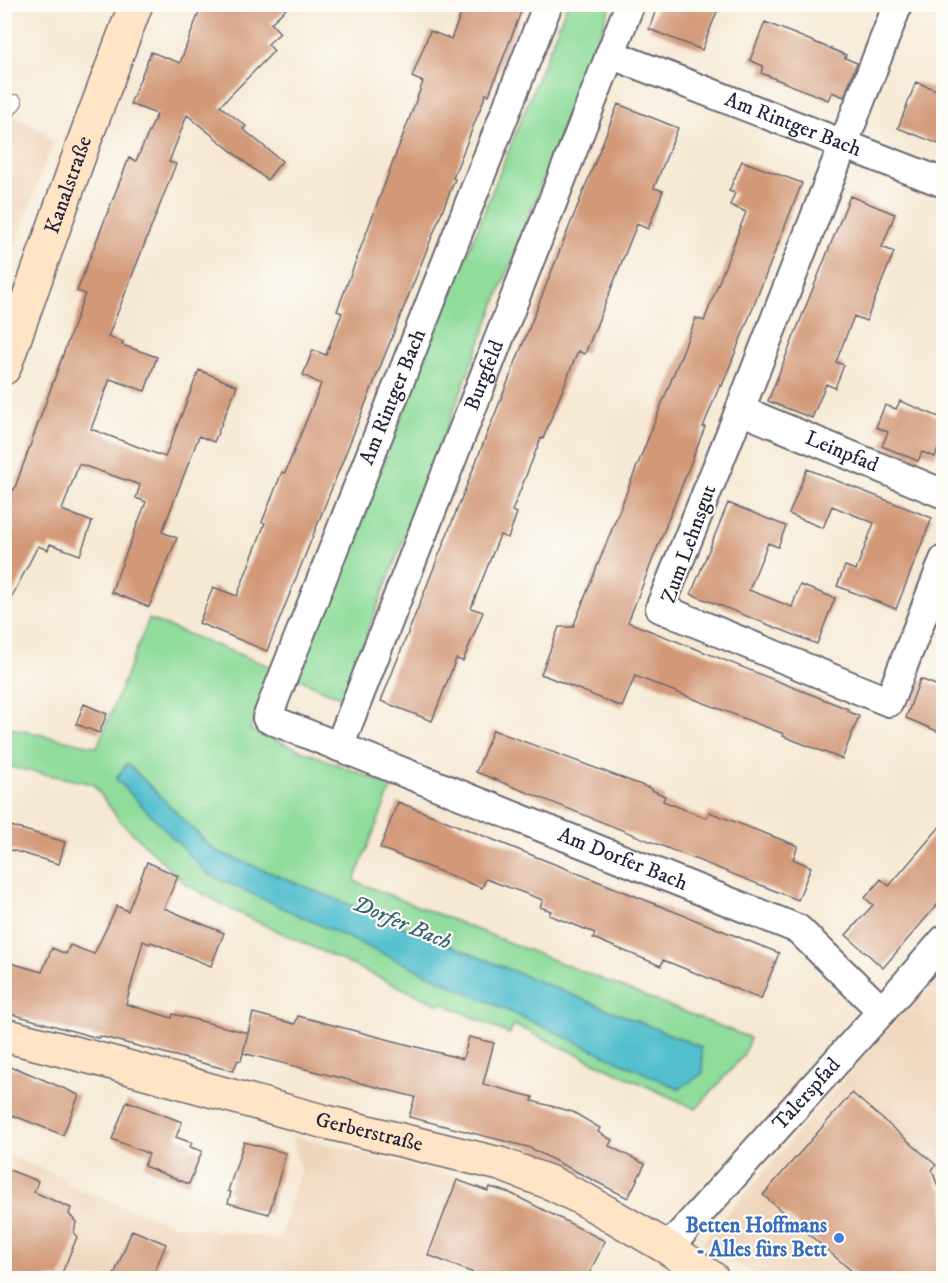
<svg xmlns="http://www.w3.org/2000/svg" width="948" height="1283" font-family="'IM FELL DW Pica',serif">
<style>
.built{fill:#efd6bb}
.green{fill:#8fdc9b;stroke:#587f6b;stroke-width:1.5;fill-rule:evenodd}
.water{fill:#53bfce;stroke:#3a7084;stroke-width:1.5}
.building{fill:#d29978}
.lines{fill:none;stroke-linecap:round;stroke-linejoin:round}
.lane-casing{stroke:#6c6871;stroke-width:16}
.street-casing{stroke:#6c6871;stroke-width:32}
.secondary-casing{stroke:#6c6871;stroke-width:36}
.lane{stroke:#fff;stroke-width:14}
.street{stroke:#fff;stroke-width:28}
.secondary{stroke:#ffe4c6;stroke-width:33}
.shop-dot{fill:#3f7fe0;stroke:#fdfcf7;stroke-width:2}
.labels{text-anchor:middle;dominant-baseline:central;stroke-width:4.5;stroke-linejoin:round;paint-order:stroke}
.street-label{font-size:21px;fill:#22223b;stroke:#fdfcf7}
.shop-label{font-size:21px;font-weight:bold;fill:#366cbe;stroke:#fdfcf7;text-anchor:end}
.water-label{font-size:22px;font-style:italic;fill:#366176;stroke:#fdfcf7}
</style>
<rect width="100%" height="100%" fill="#fdfcf7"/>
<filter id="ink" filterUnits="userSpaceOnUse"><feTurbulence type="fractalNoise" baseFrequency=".0167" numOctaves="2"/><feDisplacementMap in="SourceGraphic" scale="12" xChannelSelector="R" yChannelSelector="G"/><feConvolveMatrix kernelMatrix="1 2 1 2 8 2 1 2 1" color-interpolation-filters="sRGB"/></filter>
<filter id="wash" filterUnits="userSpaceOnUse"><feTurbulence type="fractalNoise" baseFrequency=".008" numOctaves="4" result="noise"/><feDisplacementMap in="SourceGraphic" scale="24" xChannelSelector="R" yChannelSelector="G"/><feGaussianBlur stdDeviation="1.35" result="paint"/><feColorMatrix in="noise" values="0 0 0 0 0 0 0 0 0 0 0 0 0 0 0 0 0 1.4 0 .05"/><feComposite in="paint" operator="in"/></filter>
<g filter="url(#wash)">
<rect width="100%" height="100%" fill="#f6e9d4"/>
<path class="built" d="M5,111l38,21 10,11 -48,130z
M943,965v313h-187l-12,-10 -41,-26z
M292,1136l221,55 94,49 -18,38h-584l-1,-124 57,22 9,10 103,39 107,14 20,-68z"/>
<path class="green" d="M567,5h44l-269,693 -45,-20z
M149,619l125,49 -24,62 142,56 -38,95 396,157 -7,18 -47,53 -182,-84 -5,9 -69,-32 -1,3 -205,-94 -47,-26 -67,-64 -27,-37 -88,-18v-39l92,20zM126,763l88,87 487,197 1,26 -494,-199z"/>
<path class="water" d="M127,763l87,87 487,197 2,26 -24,16 -471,-215 -92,-95z"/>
<g id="blocks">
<path class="building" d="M202,4h89l-20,19 9,10 -12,11 6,7 -54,55 26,20 -3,3 39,32 -15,19 -80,-65 -18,47 7,2 -68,173 15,5 -1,3 35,12 -12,34 -35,-12 -19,50 74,28 34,-87 38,16 -23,56 -15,-6 -37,96 15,6 -28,69 -38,-15 35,-90 -10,-4 4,-13 -61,-21 -17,46 30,12 -12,33 -30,-11 -2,6 -10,-4 -34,66v-108l6,-15 4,1 71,-196 -8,-3 12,-31 40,-102 7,3 21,-47 -27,-10 21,-52 29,11z
M465,4h59l-35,91 -3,-1 -33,84 2,1 -188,472 -68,-28 14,-36 24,9 28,-73 -3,-1 20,-50 3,1 36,-89 -18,-9 10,-25 13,5 16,-42 -5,-2 86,-229 -11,-5 18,-46 21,8z
M658,4h62l-18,46 -53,-21z
M765,22l81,33 -1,3 12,5 -13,34 -12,-5 -4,8 -67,-27 2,-7 -13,-6z
M916,82l28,11v53l-46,-18z
M618,104l60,24 -24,60 9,3 -15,38 -11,-5 -52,130 -7,-3 -35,88 -2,-1 -29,73 5,2 -9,25 -8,-3 -29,73 12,4 -20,49 -7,-2 -24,62 -51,-20z
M742,161l60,22 -80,203 -2,-1 -17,42h2l-77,195 220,87 -1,2 12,5 -17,43 -59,-23 1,-2 -149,-58 -13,31 -81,-33 18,-47h14l123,-309 8,3 42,-109 -16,-7 5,-12 -6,-2z
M850,196l45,18 -13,33 12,5 -28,69 -12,-5 -18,46 8,3 -9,23 -9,-4 -14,34 -44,-17z
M900,401l44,18v15l-9,23 -13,-5 -4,9 -36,-15 6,-14 -12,-5 9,-22 11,4z
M807,469l125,49 -36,91 -59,-23 8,-20 11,4 18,-47 -42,-17 -9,22 -34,-14z
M728,503l58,23 -8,21 -10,-4 -19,47 43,17 8,-22 35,13 -18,46 -126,-50z
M920,679l24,9v46l-38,-16z
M84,704l23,10 -8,19 -23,-9z
M493,730l159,59v1l13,6 -2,5 43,17 3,-6 89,34 -5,13 18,8 -13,33 -322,-128z
M398,802l381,151 -18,46 -98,-39 -2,6 -68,-28 2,-5 -46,-18 2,-4 -11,-4 3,-7 -57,-21 -4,9 -102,-40z
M944,822v75l-61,71 -37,-33 27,-30 -8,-7 16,-19 8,7z
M4,824l61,18 -6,22 -55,-16z
M147,862l31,14 -14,32 60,25 -13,33 -60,-24 -1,2 -7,-3 -17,63 46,14 1,-4 75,19 -7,28 -3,-1 -5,11 -134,-35 -1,2 -94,-26v-51l38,11 10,-24 14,6 4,-9 24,9 23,-48 11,5z
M253,1013l42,11 3,-8 165,43 6,-22 25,6 -11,41 50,13 -1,4 41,11 27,16 -2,4 14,8 -3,6 36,18 -17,34 -100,-51 -119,-30 6,-20 -172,-44z
M4,1065l11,4 1,-1 63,27 -16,40 -59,-23z
M852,1093l84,72 -4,5 6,17 6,4v87h-84l-97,-83z
M127,1101l55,21 -6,15 16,6 -2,4 12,4 -13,33 -45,-18 5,-12 -37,-15z
M244,1142l42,11 -17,61 -41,-11 3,-11 -3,-1z
M4,1168l34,13 -4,11 37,16 -2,6 7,8 -2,11 3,4 -17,41h-56z
M457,1180l31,11 2,-4 20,6 95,48 -18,37h-101l-58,-23z
M132,1230l34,14 -14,34h-39z"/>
</g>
</g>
<g filter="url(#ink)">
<use href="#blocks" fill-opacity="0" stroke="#6c6871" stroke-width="1.5"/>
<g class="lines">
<g class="lane-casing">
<path id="lane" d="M4,116l11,-14"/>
</g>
<g class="street-casing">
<g id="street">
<path id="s1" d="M548,4l-281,714 531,211 84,82"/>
<path d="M898,4l-164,421 -74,183 229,94 55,-142"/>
<path id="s2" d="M610,54l334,129"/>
<path id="s3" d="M740,410l204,84"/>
<path id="s4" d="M339,747l291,-743"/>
<path id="s5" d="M668,1248l214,-237 62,-71"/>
</g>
</g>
<g class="secondary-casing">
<g id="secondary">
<path id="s6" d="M4,368l81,-229 51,-135"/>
<path id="s7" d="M4,1035l105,27 213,59 178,43 51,19 34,17 83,48 44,30"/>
</g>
</g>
<use href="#lane" class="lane"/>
<use href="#street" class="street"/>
<use href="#secondary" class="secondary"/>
</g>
</g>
<circle class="shop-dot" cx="839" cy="1238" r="6"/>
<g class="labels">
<g class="street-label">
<text stroke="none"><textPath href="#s2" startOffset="196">Am Rintger Bach</textPath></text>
<text stroke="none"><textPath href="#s6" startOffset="194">Kanalstraße</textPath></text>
<text stroke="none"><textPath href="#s4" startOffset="399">Burgfeld</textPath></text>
<text transform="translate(393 397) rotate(-68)">Am Rintger Bach</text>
<text stroke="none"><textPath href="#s3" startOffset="110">Leinpfad</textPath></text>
<text transform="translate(689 544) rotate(-70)">Zum Lehnsgut</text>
<text stroke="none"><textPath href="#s1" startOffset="1150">Am Dorfer Bach</textPath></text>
<text stroke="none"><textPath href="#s5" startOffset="207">Talerspfad</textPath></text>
<text stroke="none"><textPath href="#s7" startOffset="378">Gerberstraße</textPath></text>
</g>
<g class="shop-label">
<text x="827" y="1226">Betten Hoffmans<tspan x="827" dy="24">- Alles fürs Bett</tspan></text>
</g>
<g class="water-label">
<text transform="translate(402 923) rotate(23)">Dorfer Bach</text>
</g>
</g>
<rect width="948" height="1283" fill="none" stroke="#fdfcf7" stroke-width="24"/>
</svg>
